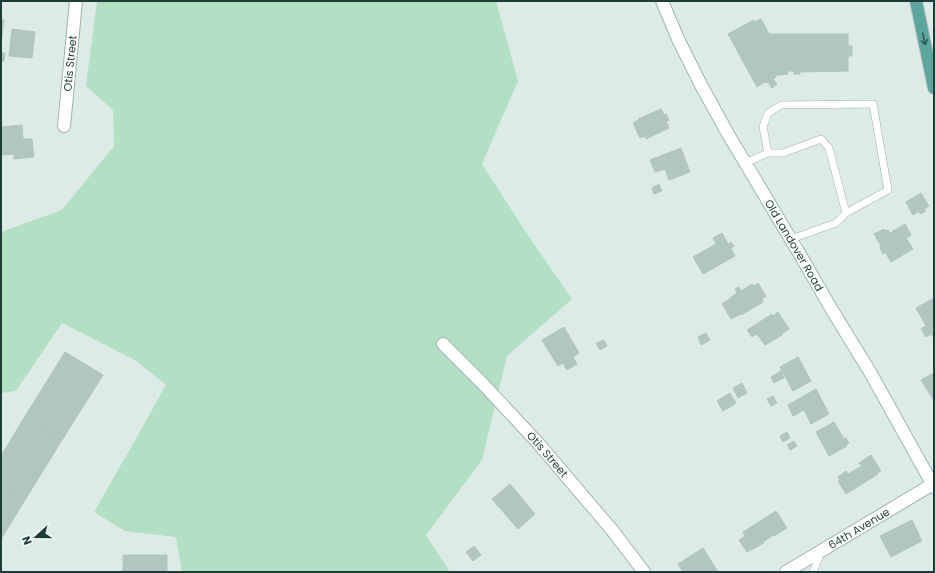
<svg xmlns="http://www.w3.org/2000/svg" width="935" height="573" font-family="Poppins,sans-serif">
<style>
.green{fill:#b3dfc5}
.building{fill:#b2c6c0;stroke:#afc5bf}
.lines{fill:none;stroke-linecap:round;stroke-linejoin:round}
.lane-casing{stroke:#a0b3af;stroke-width:8}
.street-casing{stroke:#a0b3af;stroke-width:14}
.secondary-casing{stroke:#9bb8b1;stroke-width:14}
.primary-casing{stroke:#c0c8c7;stroke-width:14}
.lane{stroke:#fff;stroke-width:7}
.street{stroke:#fff;stroke-width:12}
.secondary{stroke:#fff;stroke-width:12}
.primary{stroke:#5ca69d;stroke-width:12}
.oneway{stroke:#305c56}
.labels{text-anchor:middle;dominant-baseline:central;stroke-width:4;stroke-linejoin:round;paint-order:stroke}
.street-label{font-size:11px;fill:#1d3c38;stroke:#edf7f4}
</style>
<rect width="100%" height="100%" fill="#ddebe7"/>
<path class="green" d="M97,1h399l22,80 -36,83 47,73 43,62 -65,57 -25,104 -56,75 24,37h-268l-6,-35 -51,-6 -31,-19 53,-93 19,-34 -31,-25 -73,-37 -46,68 -15,2v-161l61,-22 52,-64 -1,-36 -27,-24z"/>
<path class="building" d="M1,19l3,1 -3,23z
M761,19l8,15h79v12h4v10h-4v15l-48,1v2h-6v-3h-6v3l-10,1 -3,1 1,1 -3,2 4,5 -5,4 -4,-6 -2,1 -1,-1 -8,5 -29,-53 26,-14 1,2z
M12,29l23,3 -3,26 -23,-2z
M1,53h4l-1,8h-3z
M661,109l3,6 2,-1 3,6 -3,1 3,7 -23,11 -1,-3 -5,2 -7,-15 6,-3 -1,-1z
M22,125l1,14h9l2,18 -20,2v-5l-11,1 -2,-28z
M681,148l9,24 -21,8 -4,-11 -10,3 -5,-12z
M659,184l3,7 -8,3 -2,-6z
M921,193l8,13 -5,3 2,2 -6,3 -1,-3 -6,4 -7,-13z
M905,224l6,11 -5,3 7,11 -22,13 -6,-10 -2,2 -3,-6 1,-2 -7,-12 10,-5 1,2 3,-1 2,3z
M722,233l6,11 3,-2 3,4 -3,2 4,8 -32,18 -10,-17 23,-13 -3,-6z
M758,283l8,13 -4,3 1,3 -22,13v-1l-10,5 -9,-15 9,-6v-1l6,-4 -2,-4 4,-2 2,4 11,-7 2,2z
M932,299l2,4v32l-2,1 -1,-2 -5,3 -5,-8 5,-3 -10,-18z
M778,312l11,17 -7,5v1l-17,10 -8,-11 -5,3 -5,-7 25,-16 1,2z
M564,327l15,26 -6,4 4,7 -10,6 -4,-7 -5,3 -16,-26z
M706,333l4,7 -9,5 -3,-8z
M604,340l3,6 -7,4 -4,-7z
M65,352l38,23 -41,65 -38,-22z
M798,357l13,24 -18,10 -13,-24z
M781,371l3,7 -10,5 -3,-6z
M934,373v28l-13,-21z
M742,383l5,10 -9,5 -5,-10z
M816,389l13,25 -18,10 -7,-14 -11,6 -5,-11z
M730,393l6,10 -13,8 -6,-10z
M773,396l4,7 -6,3 -4,-7z
M24,418l38,22 -37,60 -24,-14v-30z
M834,422l10,17 2,-1 3,5 -3,2 1,1 -18,10 -13,-24z
M787,432l3,6 -7,4 -3,-6z
M794,441l3,5 -7,4 -3,-5z
M871,455l10,16 -4,2 1,1 -32,20 -8,-13 2,-1 -2,-3 8,-6 2,3 14,-8 -3,-3z
M510,484l25,30 -17,15 -26,-30z
M1,486l24,14 -24,39z
M776,511l11,17 -13,8 -1,-1 -10,7 1,1 -17,9 -8,-12 6,-4 -2,-4z
M912,520l10,21 -31,16 -11,-21z
M474,546l7,9 -8,6 -7,-9z
M703,548l15,24h-35l-5,-8z
M123,555h44v17h-44z"/>
<g class="lines">
<g class="lane-casing">
<path id="lane" d="M768,153l-5,-26 5,-14 13,-8 92,-1 15,86 -42,23
M745,163l23,-10h15l38,-14 8,9 17,65 -10,10 -45,16
M813,572l8,-20"/>
</g>
<g class="street-casing">
<g id="street">
<path id="s1" d="M64,126l12,-125"/>
<path id="s2" d="M443,344l41,41 54,58 74,87 32,42"/>
<path id="s3" d="M786,572l147,-88"/>
</g>
</g>
<g class="secondary-casing">
<g id="secondary">
<path id="s4" d="M662,1l16,38 23,46 27,49 74,124 30,52 38,62 64,115"/>
</g>
</g>
<g class="primary-casing">
<path id="primary" d="M916,1l18,87"/>
</g>
<use href="#lane" class="lane"/>
<use href="#street" class="street"/>
<use href="#secondary" class="secondary"/>
<use href="#primary" class="primary"/>
</g>
<defs><path id="oneway-shaft" d="M-6 0H5M1.5-3L5.5 0L1.5 3" fill="none" stroke-width="1.6" stroke-linecap="round" stroke-linejoin="round"/></defs>
<use class="oneway" href="#oneway-shaft" transform="translate(924 39) rotate(78)"/>
<g class="labels">
<g class="street-label">
<text stroke="none"><textPath href="#s1" startOffset="63">Otis Street</textPath></text>
<text stroke="none"><textPath href="#s4" startOffset="278">Old Landover Road</textPath></text>
<text stroke="none"><textPath href="#s2" startOffset="152">Otis Street</textPath></text>
<text stroke="none"><textPath href="#s3" startOffset="85">64th Avenue</textPath></text>
</g>
</g>
<rect width="935" height="573" fill="none" stroke="#1d3c38" stroke-width="4"/>
<g transform="translate(36 537) rotate(249)" stroke="#edf7f4" stroke-width="3" paint-order="stroke">
<path d="M0-3L7 15L0 10L-7 15Z" fill="#1d3c38"/>
<text y="-6" font-size="11" font-weight="bold" text-anchor="middle" fill="#1d3c38">N</text>
</g>
</svg>
